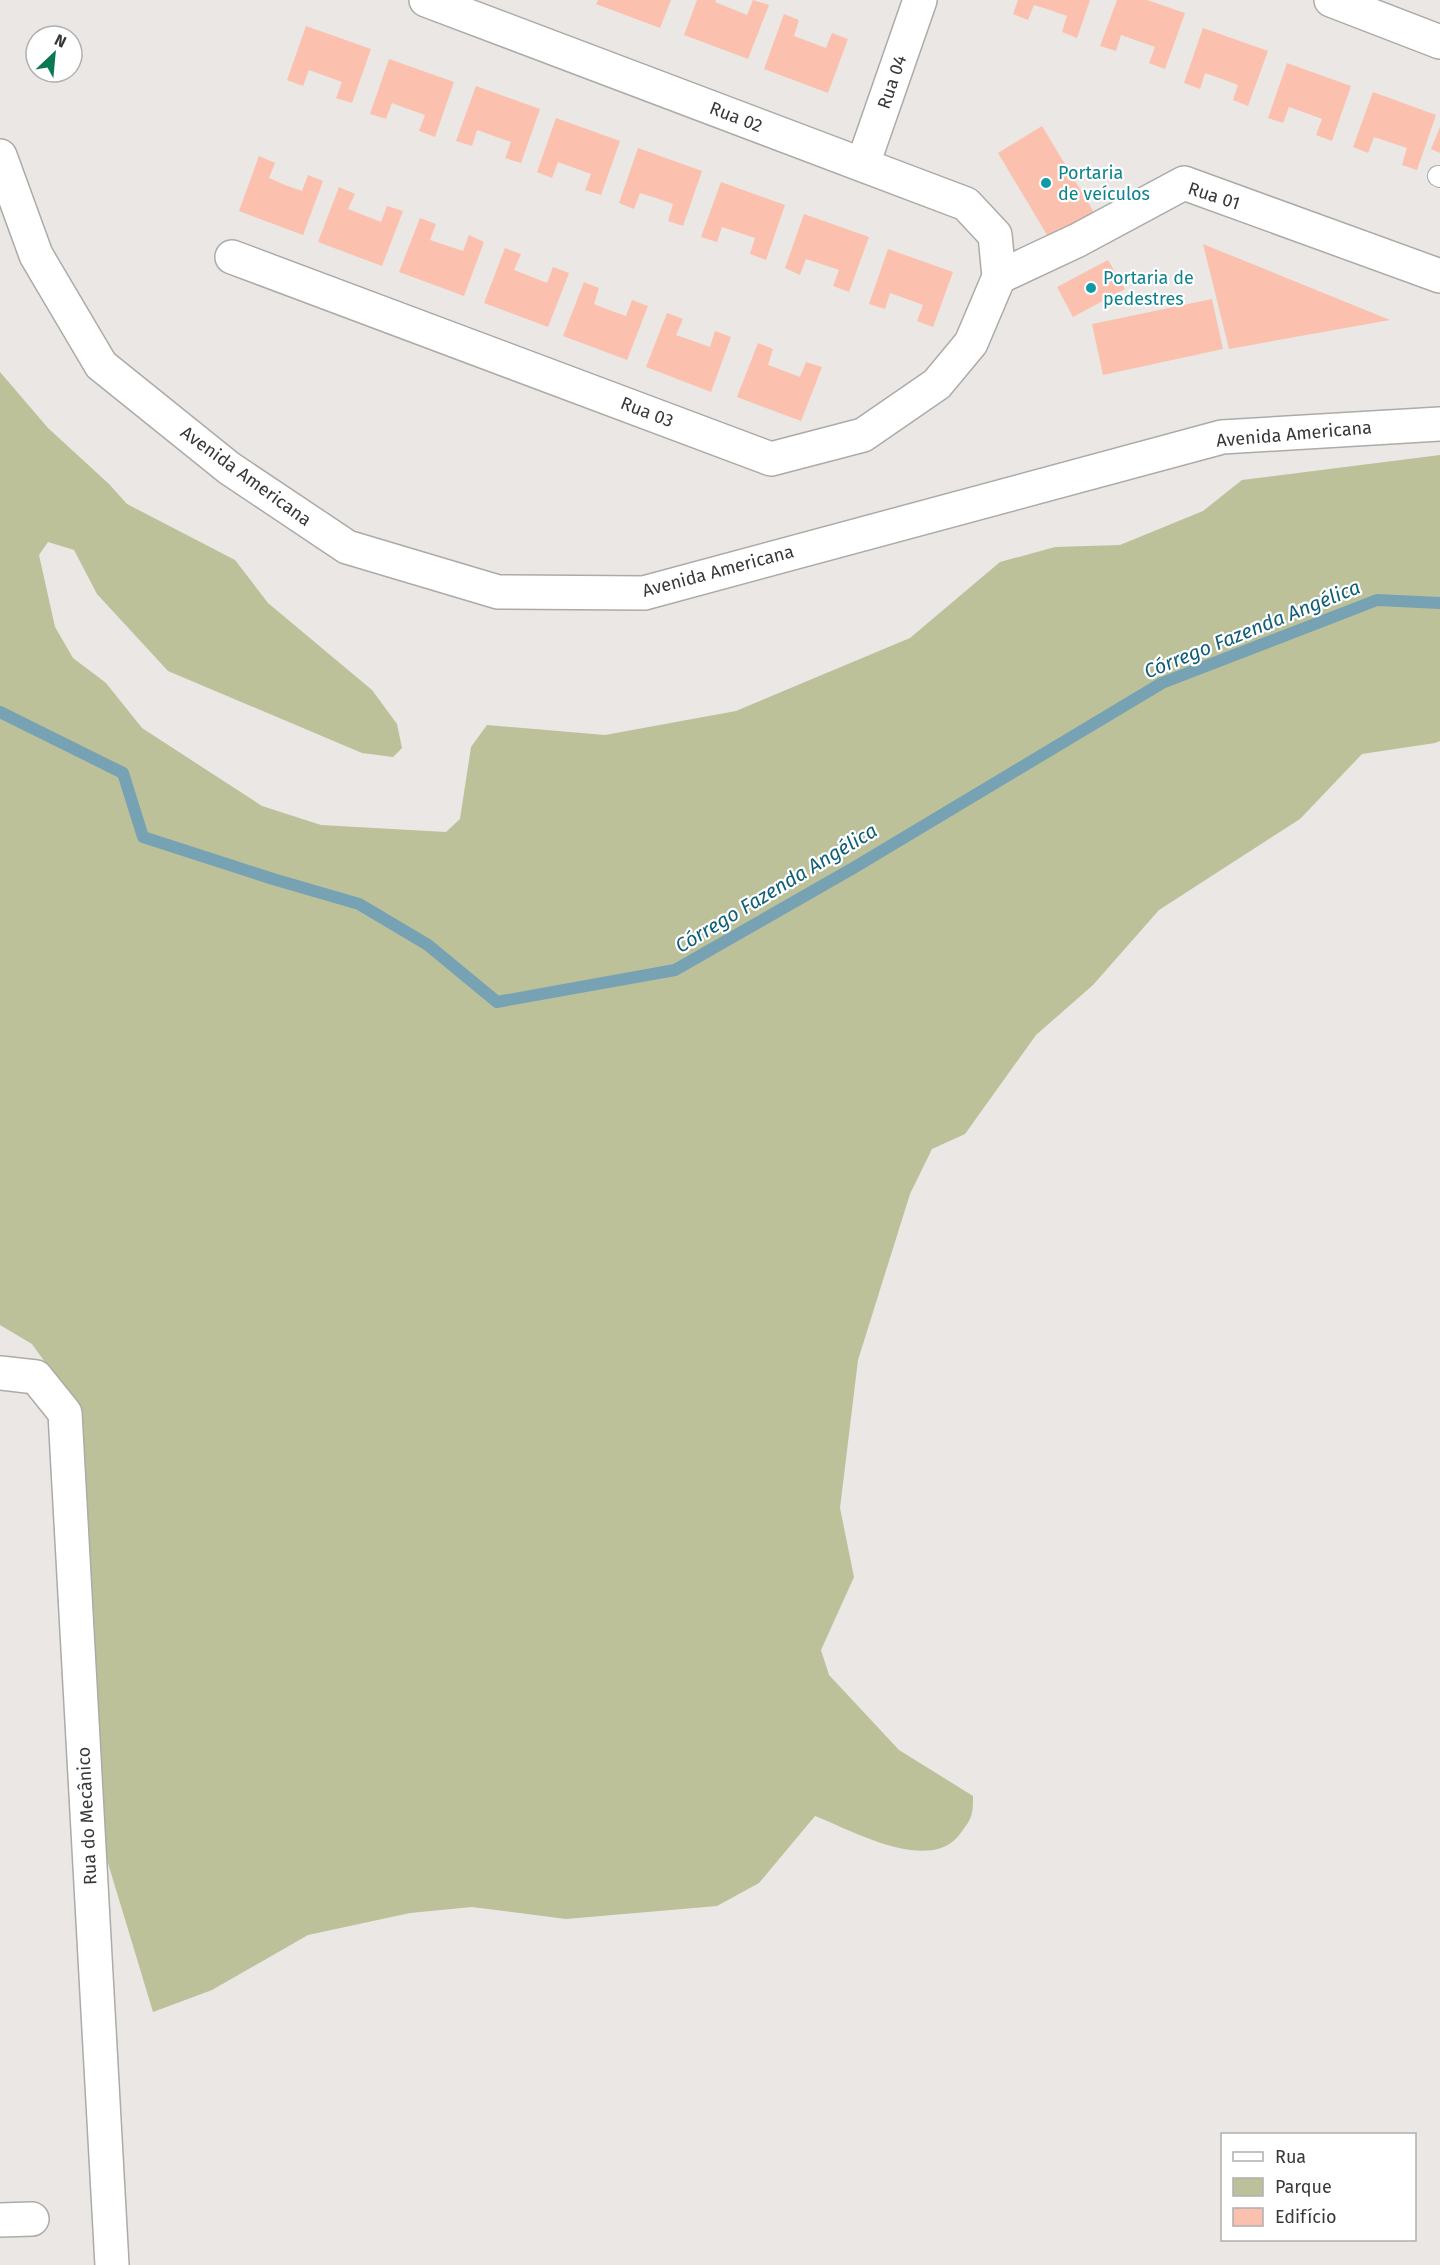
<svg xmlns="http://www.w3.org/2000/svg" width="1440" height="2265" font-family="'Fira Sans',sans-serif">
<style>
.green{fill:#bcc19a}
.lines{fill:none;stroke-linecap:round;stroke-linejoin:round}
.stream{stroke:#77a2b3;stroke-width:12}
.building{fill:#fbc1ae}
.service-casing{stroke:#acaba7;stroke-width:22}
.minor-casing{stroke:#acaba7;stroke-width:36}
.service{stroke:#fff;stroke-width:20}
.minor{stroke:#fff;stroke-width:33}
.culture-dot{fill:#0f9aa8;stroke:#fff;stroke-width:2}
.labels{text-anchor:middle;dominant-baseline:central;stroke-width:4.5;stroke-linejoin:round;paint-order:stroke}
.street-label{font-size:18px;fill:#393837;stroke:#fff}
.culture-label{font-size:18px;fill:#0d838f;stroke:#fff;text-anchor:start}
.water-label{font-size:20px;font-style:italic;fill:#0f5e78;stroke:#fff}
</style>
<rect width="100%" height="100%" fill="#eae7e4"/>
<path class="green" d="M0,372l48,56 61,56 18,20 108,56 33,43 104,87 25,34 5,24 -9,9 -31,-4 -194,-82 -71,-77 -23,-44 -26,-8 -9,13 16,72 18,31 33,25 36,45 120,78 59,19 125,7 14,-13 11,-72 16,-22 118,10 131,-24 174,-73 90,-76 55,-15 65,-2 83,-34 39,-31 198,-25v286l-5,2 -73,11 -62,65 -141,91 -66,75 -57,50 -71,99 -33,15 -22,45 -52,166 -18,148 14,69 -33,73 8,25 70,75 74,46c0,20 -1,22 -13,38 -30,41 -109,-4 -145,-18l-56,67 -42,23 -151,13 -94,-12 -62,6 -102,22 -96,55 -59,22 -71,-235 -12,-380 -38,-53 -32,-19z"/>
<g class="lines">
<path class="stream" d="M0,712l123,61 20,64 130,42 86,25 69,41 69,57 178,-32 180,-103 307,-184 215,-83 63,3"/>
</g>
<path class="building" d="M598,0h73l-11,28 -64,-24z
M697,0h19l-1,2 32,13 6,-15 16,5 -21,54 -64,-24z
M1018,0h72l-13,38 -15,-6 5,-16 -17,-6 -16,-5 -6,15 -15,-6z
M1117,0h30l38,13 -20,56 -16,-6 6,-16 -34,-12 -5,16 -16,-5z
M784,14l15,6 -5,16 32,12 6,-15 16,6 -20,54 -64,-24z
M306,26l65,23 -19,54 -16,-5 6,-16 -33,-12 -6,16 -16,-6z
M1203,28l65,23 -20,55 -15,-6 5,-15 -16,-6 -17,-6 -5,16 -16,-6z
M389,59l65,23 -19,55 -16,-6 6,-16 -17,-6 -16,-6 -6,16 -16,-5z
M1287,63l64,23 -19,55 -16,-6 6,-16 -16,-6 -17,-6 -6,16 -15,-5z
M476,86l64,23 -19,54 -16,-5 6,-16 -34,-12 -5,16 -16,-5z
M1373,92l63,23 -19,55 -15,-5 5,-17 -33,-11 -6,16 -15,-6z
M556,118l64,23 -19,54 -16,-5 6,-16 -33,-12 -6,16 -15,-6z
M1042,126l53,88 -45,26 -52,-87z
M1440,127v26l-9,-4z
M638,148l64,23 -19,55 -15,-5 5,-17 -17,-6 -16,-5 -6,16 -15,-6z
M259,156l16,7 -6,15 16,7 17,6 6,-16 15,6 -20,54 -64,-24z
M721,182l64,23 -19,55 -16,-6 5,-16 -33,-11 -5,15 -16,-5z
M339,187l16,7 -7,15 33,13 6,-16 16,5 -21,55 -64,-24z
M804,214l65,23 -20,55 -16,-6 6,-16 -33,-11 -6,16 -15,-7z
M420,218l16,6 -6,16 33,11 6,-16 15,7 -20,54 -65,-24z
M1203,244l187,76 -161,29z
M505,248l16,6 -7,16 33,13 6,-16 16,6 -21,54 -64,-24z
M888,249l65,23 -20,55 -16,-6 6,-16 -16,-6 -17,-6 -5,16 -16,-5z
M1108,260l17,29 -52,28 -16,-30z
M584,282l15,6 -5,16 15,6 17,6 6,-16 16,6 -21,54 -64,-24z
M1212,299l11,50 -120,26 -11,-51z
M667,313l16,6 -7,16 34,12 5,-16 16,6 -20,55 -65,-25z
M758,343l15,6 -5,16 32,12 6,-15 16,5 -21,54 -64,-24z"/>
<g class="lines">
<g class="service-casing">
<path id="service" d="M1438,176l2,1"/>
</g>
<g class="minor-casing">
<path id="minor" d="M1331,0l109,42
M0,156l36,99 65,110 128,103 118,79 151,45 146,1 578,-156 218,-13
M863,164l57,-164
M232,257l539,202 92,-24 74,-51 34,-41 28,-66 -4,-42 -29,-31 -540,-204
M999,277l79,-37 106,-57 256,93
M0,1373l36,4 29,36 47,852
M0,2220l32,-1"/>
</g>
<use href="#service" class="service"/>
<use href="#minor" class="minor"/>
</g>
<g class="culture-dot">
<circle cx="1046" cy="183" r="6"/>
<circle cx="1091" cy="288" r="6"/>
</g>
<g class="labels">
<g class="street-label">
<text transform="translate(892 82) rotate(-71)">Rua 04</text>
<text transform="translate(736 117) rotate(21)">Rua 02</text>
<text transform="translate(1214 196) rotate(18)">Rua 01</text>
<text transform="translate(647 412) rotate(21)">Rua 03</text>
<text transform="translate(1294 434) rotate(-5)">Avenida Americana</text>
<text transform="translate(246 476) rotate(36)">Avenida Americana</text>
<text transform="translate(718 571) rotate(-15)">Avenida Americana</text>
<text transform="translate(87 1816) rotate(-93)">Rua do Mecânico</text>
</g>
<g class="culture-label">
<text x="1058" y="173">Portaria<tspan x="1058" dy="21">de veículos</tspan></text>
<text x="1103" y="278">Portaria de<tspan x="1103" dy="21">pedestres</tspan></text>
</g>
<g class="water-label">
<text transform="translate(1252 629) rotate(-22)">Córrego Fazenda Angélica</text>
<text transform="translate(776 888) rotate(-31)">Córrego Fazenda Angélica</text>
</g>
</g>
<rect x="1221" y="2133" width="195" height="108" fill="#ffffff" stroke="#b0afaf" stroke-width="1.5"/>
<rect x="1233" y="2152" width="30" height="9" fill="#ffffff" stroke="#b0afaf" stroke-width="1.5"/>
<text x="1275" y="2163" font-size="18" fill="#393837">Rua</text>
<rect x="1233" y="2178" width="30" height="18" fill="#bcc19a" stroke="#b0afaf" stroke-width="1.5"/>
<text x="1275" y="2193" font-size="18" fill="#393837">Parque</text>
<rect x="1233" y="2208" width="30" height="18" fill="#fbc1ae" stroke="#b0afaf" stroke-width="1.5"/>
<text x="1275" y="2223" font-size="18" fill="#393837">Edifício</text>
<g transform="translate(54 54) rotate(26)"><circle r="28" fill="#ffffff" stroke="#b0afaf" stroke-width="1.5"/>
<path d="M0-4.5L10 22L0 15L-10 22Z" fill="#097954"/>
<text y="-9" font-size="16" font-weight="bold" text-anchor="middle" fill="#393837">N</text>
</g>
</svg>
